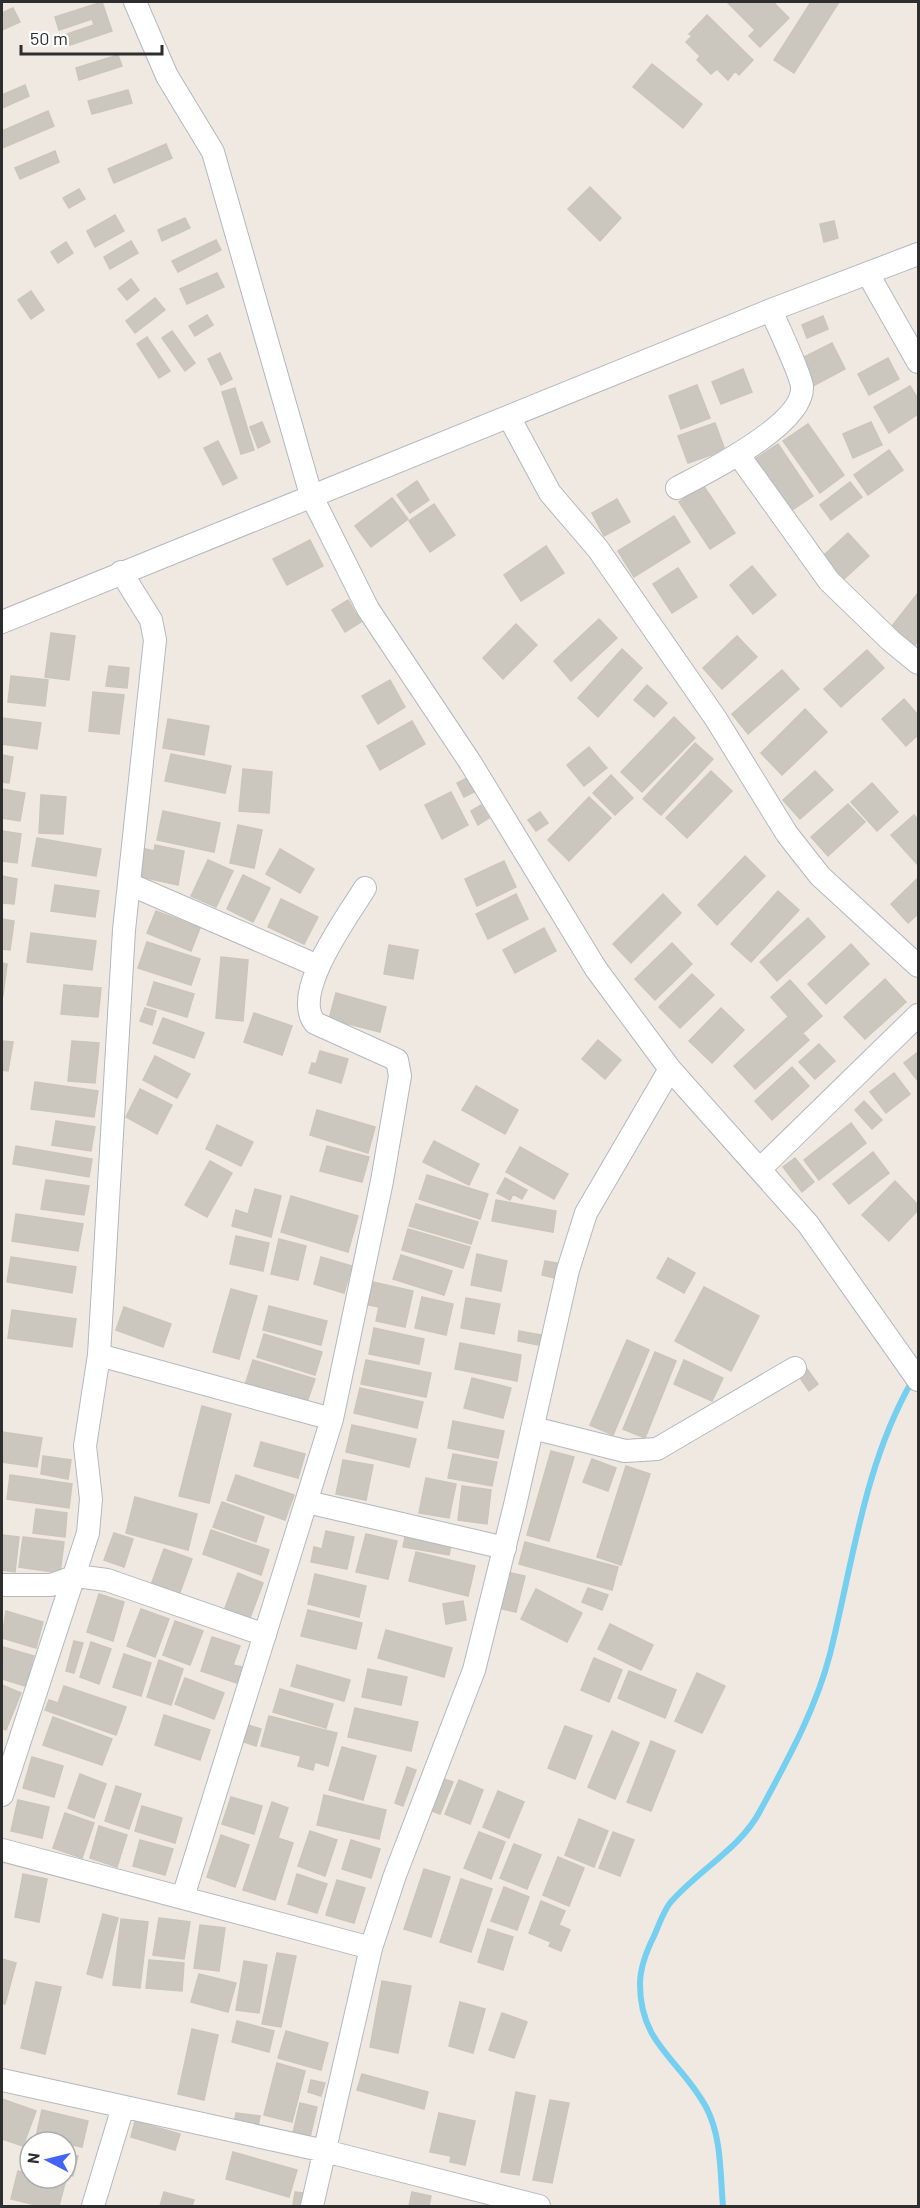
<svg xmlns="http://www.w3.org/2000/svg" width="920" height="2208" font-family="Barlow,sans-serif">
<style>
.lines{fill:none;stroke-linecap:round;stroke-linejoin:round}
.stream{stroke:#75cff0;stroke-width:6}
.building{fill:#cbc7bf;stroke:#cbc5ba;stroke-width:1.5}
.minor-casing{stroke:#b4b7c1;stroke-width:24}
.minor{stroke:#fff;stroke-width:22}
</style>
<rect width="100%" height="100%" fill="#efe9e1"/>
<g class="lines">
<path class="stream" d="M723,2206c-3,-32 -1,-69 -17,-99 -26,-48 -66,-62 -66,-123 0,-15 7,-34 14,-48 5,-11 9,-24 16,-33 28,-33 70,-54 90,-92 27,-50 56,-102 70,-157 23,-92 34,-189 82,-273"/>
</g>
<path class="building" d="M102,2l10,29 -42,14 -3,-11 27,-9 -2,-6 -33,11 -4,-13z
M727,2h46l16,16 -29,29 -11,-11 6,-6z
M811,2h28l-45,71 -20,-13z
M13,8l7,14 -18,8v-17z
M707,15l46,45 -14,15 -4,-4 -7,9 -11,-11 -6,5 -14,-14 3,-4 -14,-14 6,-6 -3,-2z
M118,55l4,11 -43,14 -3,-12z
M652,64l50,40 -19,24 -50,-41z
M25,85l4,11 -27,12v-13z
M128,90l4,13 -40,11 -4,-13z
M48,111l6,15 -52,22v-17z
M166,144l6,14 -58,25 -6,-14z
M55,151l4,11 -39,17 -5,-11z
M590,187l31,31 -21,23 -32,-32z
M79,189l6,10 -16,9 -6,-10z
M115,215l9,16 -29,16 -8,-16z
M185,218l5,10 -28,13 -4,-11z
M834,221l4,17 -14,4 -4,-18z
M216,240l5,10 -43,22 -6,-11z
M131,241l7,12 -28,16 -6,-12z
M66,242l7,11 -15,10 -7,-11z
M217,273l7,14 -37,17 -7,-15z
M131,279l8,11 -12,10 -9,-11z
M31,291l13,19 -13,9 -13,-19z
M155,298l10,12 -30,23 -9,-12z
M207,315l6,10 -18,11 -6,-10z
M823,316l5,13 -21,9 -5,-13z
M172,331l23,32 -10,8 -23,-33z
M147,337l23,34 -11,7 -22,-34z
M832,343l13,26 -32,17 -13,-27z
M220,353l12,26 -11,6 -13,-26z
M888,358l11,21 -30,16 -11,-21z
M743,369l9,23 -31,12 -9,-22z
M697,385l13,33 -29,11 -12,-33z
M910,386l8,13v15l-29,19 -15,-26z
M235,388l19,62 -13,4 -19,-62z
M262,422l8,20 -12,6 -8,-21z
M871,422l11,23 -29,13 -10,-24z
M715,423l10,27 -37,13 -10,-27z
M808,424l36,51 -24,18 -37,-52z
M218,441l19,37 -14,7 -19,-37z
M778,444l35,52 -24,16 -35,-52z
M889,450l14,20 -35,25 -14,-20z
M417,481l12,19 -19,13 -13,-18z
M850,482l12,15 -31,23 -11,-15z
M703,485l32,48 -25,16 -31,-47z
M392,498l16,21 -37,28 -16,-21z
M617,499l13,23 -26,14 -12,-23z
M434,504l21,31 -25,17 -21,-31z
M674,516l16,26 -56,35 -16,-26z
M848,533l21,23 -25,23 -21,-23z
M310,540l13,26 -36,19 -14,-26z
M546,546l18,27 -43,28 -17,-26z
M752,566l24,29 -23,19 -23,-29z
M678,568l19,29 -25,16 -19,-29z
M918,593v48l-6,8 -23,-19z
M348,600l13,22 -16,10 -13,-22z
M599,619l18,19 -46,43 -17,-20z
M516,624l21,21 -34,34 -20,-21z
M51,633l24,3 -6,44 -24,-3z
M737,636l20,21 -35,32 -19,-21z
M622,649l20,19 -44,49 -20,-19z
M867,650l17,18 -43,39 -17,-18z
M109,666l20,2 -2,20 -21,-2z
M782,670l17,19 -51,45 -16,-20z
M11,676l37,4 -3,26 -37,-4z
M390,680l15,27 -27,17 -16,-28z
M647,685l20,18 -13,14 -20,-17z
M93,692l31,3 -5,39 -30,-3z
M904,699l14,16v20l-12,11 -24,-27z
M805,709l22,23 -45,43 -21,-22z
M674,717l21,21 -53,54 -21,-20z
M2,718l39,5 -4,26 -35,-5z
M168,719l41,7 -5,29 -41,-7z
M412,721l13,23 -45,26 -13,-24z
M695,743l18,16 -52,56 -18,-16z
M589,747l18,21 -23,18 -17,-21z
M171,754l60,12 -6,27 -60,-12z
M2,755l11,2 -4,26 -7,-1z
M243,769l29,3 -3,41 -30,-2z
M711,771l21,20 -45,47 -21,-20z
M815,771l18,19 -33,29 -17,-19z
M611,775l22,23 -18,17 -22,-22z
M471,776l7,14 -14,7 -7,-14z
M872,783l26,29 -21,19 -26,-29z
M2,789l23,4 -5,28 -18,-3z
M451,792l17,33 -26,14 -17,-34z
M41,795l25,2 -3,37 -24,-1z
M589,797l22,21 -42,43 -21,-21z
M848,804l17,18 -37,34 -17,-19z
M481,805l8,13 -11,7 -7,-14z
M163,811l57,12 -6,29 -57,-12z
M540,812l8,11 -12,8 -8,-11z
M914,815l4,5v45l-27,-30z
M238,825l24,5 -8,38 -24,-5z
M2,831l19,3 -4,29 -15,-2z
M37,838l64,11 -5,27 -64,-10z
M155,845l29,6 -6,34 -41,-9 4,-28 13,3z
M280,849l34,20 -14,24 -34,-19z
M745,856l20,20 -48,49 -19,-20z
M208,860l25,11 -17,36 -25,-11z
M504,861l12,26 -39,19 -12,-27z
M243,875l27,13 -17,34 -26,-13z
M2,876l15,3 -3,25 -12,-1z
M918,878v36l-10,9 -17,-19z
M55,885l44,6 -4,26 -44,-6z
M778,891l21,19 -48,52 -20,-18z
M516,894l12,25 -40,20 -12,-25z
M663,894l18,19 -50,50 -18,-19z
M281,899l37,18 -14,27 -36,-17z
M156,911l44,17 -9,23 -44,-18z
M808,918l17,19 -48,44 -17,-19z
M2,919l12,2 -4,29 -8,-1z
M544,928l12,23 -41,22 -12,-23z
M31,933l65,8 -4,29 -65,-8z
M147,942l53,17 -9,26 -53,-17z
M672,943l20,21 -37,36 -20,-21z
M851,944l18,20 -43,40 -18,-20z
M389,945l29,5 -5,29 -29,-5z
M221,957l27,3 -5,61 -27,-3z
M2,963l5,1 -4,32h-1z
M692,974l22,21 -34,33 -21,-21z
M885,979l21,23 -41,37 -21,-22z
M790,980l32,36 -19,17 -32,-36z
M154,982l40,12 -7,23 -40,-12z
M64,985l37,3 -3,29 -37,-3z
M336,993l50,14 -6,25 -51,-13z
M145,1008l11,3 -4,14 -12,-4z
M721,1008l23,22 -32,33 -23,-22z
M254,1013l38,13 -10,29 -38,-13z
M788,1017l21,23 -54,49 -21,-23z
M163,1018l41,15 -10,25 -41,-15z
M598,1040l23,20 -16,19 -23,-20z
M2,1041l11,1 -5,29 -6,-1z
M72,1041l27,2 -4,40 -27,-2z
M819,1044l16,17 -20,18 -16,-17z
M320,1051l28,8 -7,24 -32,-10 3,-10 4,1z
M918,1052v29l-14,-18z
M155,1056l35,18 -13,24 -34,-18z
M792,1067l17,19 -37,34 -17,-19z
M894,1073l16,21 -24,19 -16,-21z
M35,1082l63,9 -4,26 -63,-8z
M476,1086l42,24 -13,24 -43,-24z
M140,1089l32,16 -15,29 -31,-17z
M864,1101l18,19 -10,9 -17,-19z
M317,1110l58,17 -7,26 -58,-18z
M56,1121l39,6 -4,24 -39,-6z
M851,1123l15,20 -47,37 -15,-20z
M217,1125l36,17 -12,24 -35,-17z
M434,1141l45,23 -10,21 -46,-23z
M16,1146l76,13 -3,18 -76,-13z
M327,1146l42,11 -7,25 -42,-11z
M520,1147l48,27 -14,25 -48,-27z
M873,1152l16,21 -40,31 -16,-20z
M795,1158l19,24 -12,10 -19,-25z
M210,1161l22,12 -25,44 -22,-12z
M427,1175l61,19 -8,25 -61,-20z
M505,1178l22,12 -5,9 -9,-5 -3,6 -13,-7z
M46,1180l43,6 -5,29 -43,-6z
M895,1181l23,24v5l-29,31 -27,-26z
M255,1189l26,7 -10,41 -39,-11 4,-16 12,4z
M291,1196l67,20 -10,36 -67,-20z
M496,1200l60,11 -3,21 -61,-11z
M416,1204l62,18 -7,22 -62,-18z
M16,1214l67,10 -5,27 -66,-10z
M408,1229l62,18 -7,21 -61,-18z
M236,1236l33,7 -6,28 -33,-7z
M279,1239l27,7 -8,34 -27,-6z
M477,1254l30,7 -6,30 -30,-6z
M401,1255l51,16 -8,24 -51,-16z
M11,1257l65,10 -4,26 -65,-11z
M321,1257l31,9 -8,27 -30,-9z
M668,1258l27,15 -11,20 -27,-15z
M545,1261l12,2 -2,15 -13,-3z
M373,1282l40,9 -8,36 -29,-6 3,-14 -11,-2z
M704,1287l55,29 -28,55 -56,-30z
M231,1289l26,7 -18,63 -26,-7z
M422,1297l31,7 -7,31 -31,-7z
M466,1298l34,6 -6,30 -33,-6z
M269,1306l58,15 -6,24 -58,-15z
M124,1307l47,17 -8,23 -47,-17z
M12,1310l64,9 -4,28 -64,-9z
M374,1328l50,11 -5,25 -50,-10z
M519,1331l22,4 -2,10 -21,-4z
M264,1334l58,18 -7,23 -58,-18z
M627,1340l22,10 -36,85 -23,-10z
M460,1343l61,12 -4,26 -62,-12z
M655,1352l21,9 -31,77 -22,-9z
M253,1360l62,19 -9,26 -61,-20z
M366,1360l65,13 -5,24 -65,-13z
M684,1360l39,18 -11,23 -38,-17z
M807,1369l11,15 -9,7 -11,-16z
M472,1378l39,10 -8,30 -39,-10z
M360,1388l63,14 -6,26 -63,-15z
M202,1406l29,8 -22,89 -30,-7z
M453,1421l51,10 -6,27 -50,-10z
M352,1425l64,14 -7,28 -63,-15z
M2,1432l40,6 -5,29 -35,-5z
M261,1442l44,12 -7,24 -44,-12z
M551,1451l23,6 -25,84 -22,-6z
M453,1454l44,8 -5,24 -44,-8z
M43,1456l28,4 -3,19 -27,-5z
M592,1459l24,9 -8,23 -25,-9z
M343,1460l30,5 -7,35 -30,-6z
M626,1466l24,8 -29,91 -24,-8z
M10,1475l62,9 -3,24 -62,-9z
M236,1475l58,20 -9,25 -58,-20z
M426,1478l30,6 -7,34 -30,-5z
M462,1486l29,4 -4,34 -29,-4z
M135,1497l62,17 -9,36 -62,-17z
M222,1502l42,15 -8,25 -43,-15z
M36,1509l31,4 -2,24 -32,-4z
M211,1530l58,20 -8,25 -58,-21z
M326,1531l28,6 -7,32 -36,-7 3,-15 8,2z
M114,1533l19,6 -9,28 -20,-7z
M366,1534l31,7 -9,38 -32,-7z
M2,1535l17,2 -4,35 -13,-2z
M23,1537l41,5 -4,31 -41,-6z
M405,1537l46,8 -2,10 -46,-8z
M525,1542l93,25 -6,23 -93,-26z
M164,1549l28,10 -13,36 -28,-10z
M416,1552l59,14 -7,30 -59,-15z
M238,1573l25,10 -13,35 -25,-10z
M511,1573l14,3 -9,36 -14,-3z
M315,1574l51,12 -7,31 -51,-13z
M588,1588l20,7 -6,15 -20,-8z
M536,1589l46,24 -15,29 -46,-23z
M99,1594l25,8 -11,39 -26,-9z
M463,1601l3,19 -20,4 -3,-20z
M141,1609l28,10 -14,38 -28,-11z
M308,1610l54,13 -6,26 -55,-13z
M6,1611l37,11 -7,26 -34,-10z
M175,1621l28,10 -13,34 -27,-10z
M610,1624l43,21 -12,25 -43,-21z
M386,1630l66,18 -8,29 -66,-19z
M212,1637l28,9 -7,19 9,2 -5,16 -36,-12z
M74,1641l9,2 -9,30 -8,-2z
M91,1642l20,7 -12,35 -19,-7z
M3,1647l31,9 -9,30 -23,-7z
M124,1654l27,9 -10,33 -28,-9z
M594,1658l28,12 -13,32 -28,-12z
M159,1660l24,9 -12,36 -24,-8z
M297,1665l53,15 -6,21 -53,-15z
M368,1669l39,8 -6,28 -39,-8z
M629,1671l47,19 -11,28 -47,-20z
M697,1673l28,13 -23,47 -27,-12z
M185,1678l39,15 -10,26 -39,-15z
M2,1685l19,8 -15,37 -4,-2z
M64,1686l62,21 -10,28 -71,-25 4,-10 9,3z
M280,1689l53,15 -7,24 -53,-16z
M355,1708l63,14 -7,29 -63,-14z
M164,1715l46,15 -10,30 -45,-15z
M269,1716l68,17 -9,33 -13,-4 -2,8 -15,-4 3,-10 -40,-10z
M53,1717l59,22 -10,26 -59,-20z
M248,1725l13,4 -5,17 -12,-4z
M565,1726l27,10 -17,43 -27,-11z
M612,1731l27,12 -24,56 -27,-12z
M651,1741l24,10 -24,60 -24,-9z
M342,1747l34,9 -13,44 -34,-10z
M32,1757l31,9 -9,31 -31,-9z
M407,1767l9,3 -13,36 -8,-3z
M80,1774l26,10 -12,34 -26,-10z
M444,1779l9,3 -13,32 -8,-3z
M459,1780l24,10 -13,34 -25,-10z
M116,1786l25,8 -12,35 -24,-8z
M498,1791l26,11 -15,36 -26,-11z
M324,1795l62,15 -7,29 -62,-14z
M231,1797l31,9 -8,28 -32,-10z
M18,1800l31,7 -7,31 -31,-7z
M272,1802l16,6 -10,30 15,5 -18,57 -32,-10z
M142,1806l40,12 -7,25 -40,-12z
M65,1813l29,10 -12,35 -29,-10z
M579,1819l29,12 -14,36 -29,-12z
M99,1826l28,9 -10,32 -27,-9z
M310,1831l27,9 -12,36 -27,-10z
M479,1832l26,10 -14,37 -27,-11z
M613,1832l21,8 -14,36 -21,-8z
M221,1835l28,10 -14,42 -28,-10z
M140,1840l33,9 -8,26 -32,-9z
M351,1840l29,9 -9,29 -29,-9z
M514,1844l27,11 -14,34 -27,-11z
M558,1857l26,11 -15,38 -26,-11z
M424,1869l26,8 -19,60 -27,-8z
M23,1874l24,5 -8,43 -24,-5z
M297,1874l30,10 -10,29 -29,-9z
M461,1879l31,10 -21,63 -31,-10z
M337,1880l28,8 -11,35 -28,-8z
M504,1887l25,10 -12,33 -26,-9z
M541,1901l24,10 -6,14 11,5 -9,21 -12,-5 2,-4 -22,-9z
M103,1914l15,4 -16,60 -15,-4z
M159,1918l31,4 -6,37 -31,-4z
M121,1919l27,3 -8,66 -27,-3z
M200,1925l25,3 -6,43 -25,-3z
M488,1929l25,8 -10,33 -25,-8z
M277,1953l19,3 -15,71 -19,-3z
M2,1959l14,4 -11,41 -3,-1z
M149,1960l35,3 -2,28 -36,-3z
M244,1961l23,4 -8,48 -23,-3z
M199,1974l37,9 -8,29 -37,-10z
M382,1981l29,5 -13,67 -28,-6z
M36,1982l25,5 -16,67 -24,-6z
M460,2002l25,7 -12,44 -24,-7z
M502,2013l25,9 -13,36 -25,-8z
M237,2021l37,10 -5,21 -37,-10z
M192,2029l26,6 -14,65 -26,-6z
M286,2031l42,12 -7,27 -43,-12z
M277,2063l28,8 -13,51 -28,-7z
M362,2074l66,18 -4,17 -67,-19z
M311,2080l14,3 -4,13 -13,-4z
M516,2092l19,4 -16,79 -18,-3z
M2,2099l34,12 -13,35 -21,-7z
M550,2100l19,3 -17,80 -19,-3z
M300,2103l17,4 -7,30 -17,-4z
M42,2110l46,11 -6,26 -46,-10z
M236,2113l24,3 -2,11 -24,-3z
M439,2113l36,8 -10,44 -15,-3 1,-6 -21,-4z
M135,2121l45,13 -5,16 -44,-13z
M233,2152l64,18 -8,27 -63,-18z
M66,2153l12,3 -5,20 -7,-1z
M18,2171l12,3v4h16l19,5 -6,23h-19l-29,-7z
M164,2192l30,8 -2,6h-32z
M295,2192l8,1 -2,13 -8,-1z
M412,2192l19,4 -2,10h-20z"/>
<g class="lines">
<g class="minor-casing">
<path id="minor" d="M135,2l32,74 46,76 98,343 57,114 102,153 126,207 74,100 138,155 110,156
M868,274l50,88
M509,417l41,76 48,56 118,170 71,115 33,42 98,90
M738,454l91,127 62,60 27,22
M677,488c30,-16 127,-63 125,-101 -1,-13 -25,-62 -31,-77
M2,622l769,-312 147,-56
M129,884l189,82
M760,1169l158,-154
M99,1355l233,64
M533,1428l92,23 32,-2 138,-81
M307,1502l198,46
M2,1585h49l25,-9 31,4 158,55
M2,1795l86,-262 3,-34 -6,-53 14,-91 25,-425 31,-290 -4,-20 -30,-48
M2,1850l369,98
M183,1897l149,-478 50,-238 18,-105 -3,-16 -82,-37c-25,-30 33,-107 50,-135
M2,2080l323,71 214,55
M93,2206l30,-99
M312,2206l59,-258 24,-73 79,-205 41,-165 53,-235 18,-57 84,-144"/>
</g>
<use href="#minor" class="minor"/>
</g>
<rect width="920" height="2208" fill="none" stroke="#2e2e2e" stroke-width="6"/>
<g transform="translate(48 2160) rotate(277)"><circle r="28" fill="#ffffff" stroke="#ababab" stroke-width="1.5"/>
<path d="M0-4.5L10 22L0 15L-10 22Z" fill="#4264fb"/>
<text y="-9" font-size="16" font-weight="bold" text-anchor="middle" fill="#2e2e2e">N</text>
</g>
<path d="M21 45v9h141v-9" fill="none" stroke="#2e2e2e" stroke-width="3"/>
<text x="30" y="45" font-size="18" fill="#2e2e2e" stroke="#ffffff" stroke-width="4.5" paint-order="stroke">50 m</text>
</svg>
